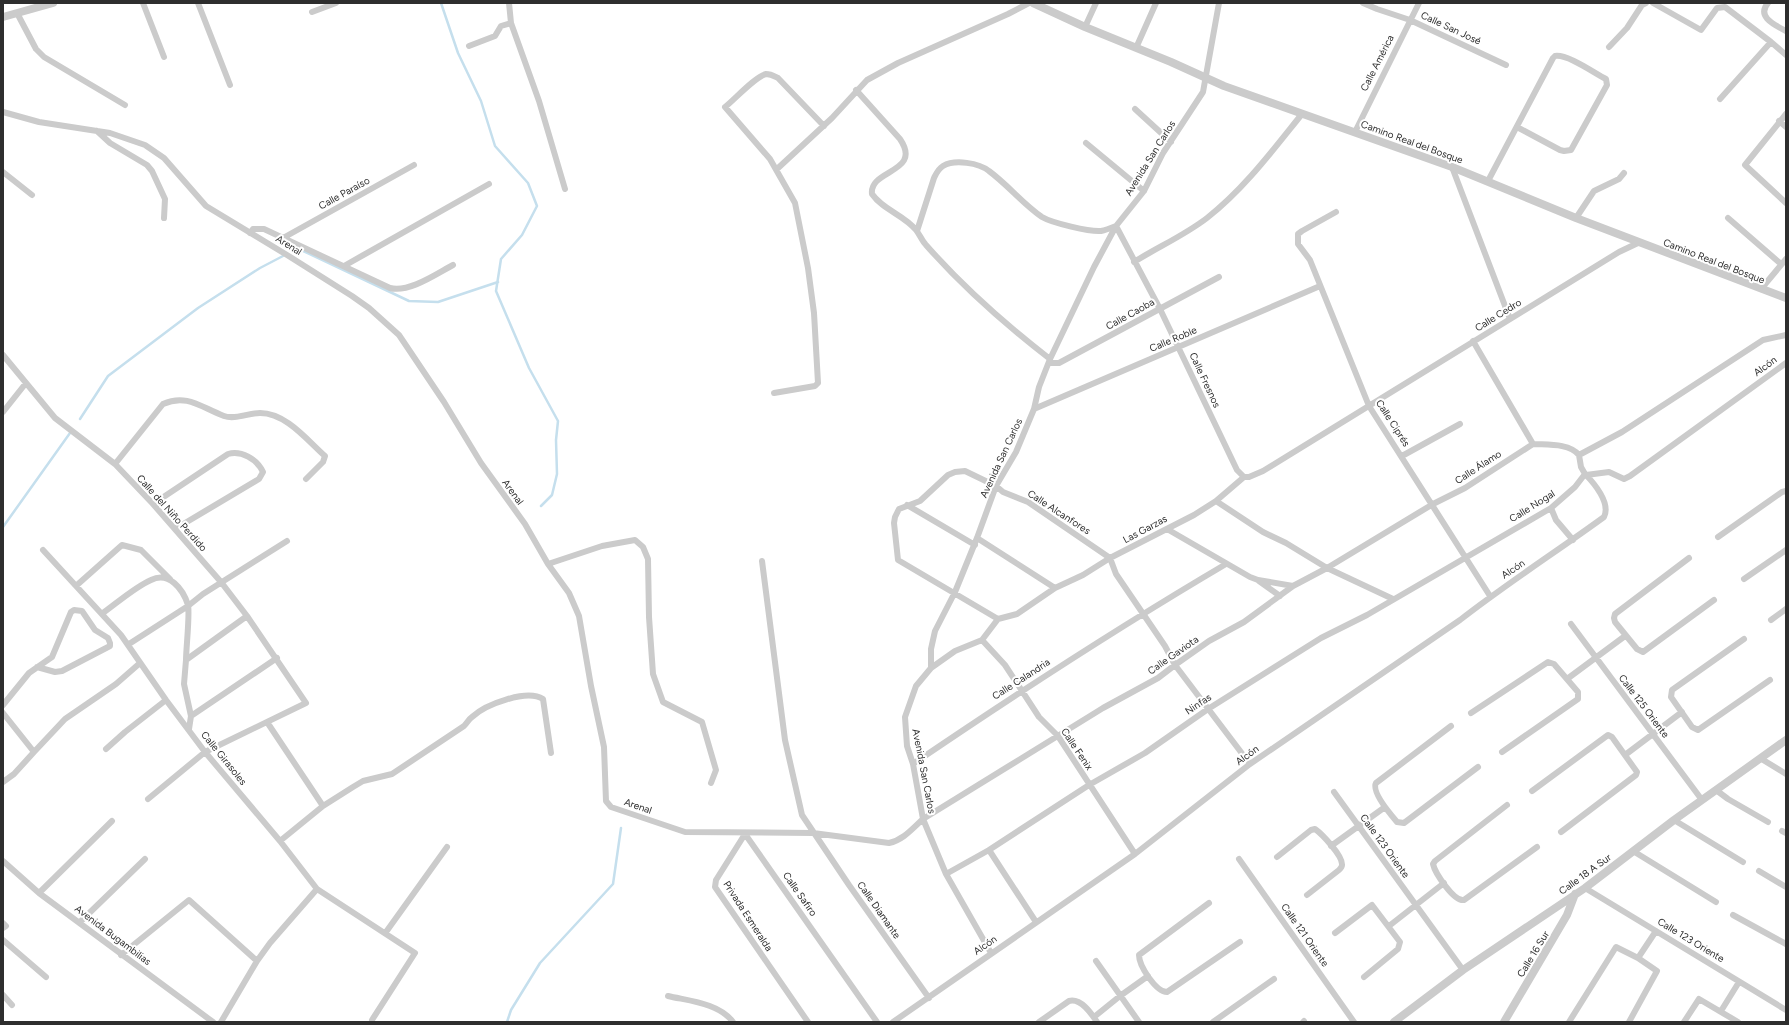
<svg xmlns="http://www.w3.org/2000/svg" width="1789" height="1025" font-family="Figtree,sans-serif">
<style>
.lines{fill:none;stroke-linecap:round;stroke-linejoin:round}
.stream{stroke:#c5dfed;stroke-width:2.5}
.minor{stroke:#cbcbcb;stroke-width:6}
.tertiary{stroke:#cbcbcb;stroke-width:8}
.labels{text-anchor:middle;dominant-baseline:central;stroke-width:4;stroke-linejoin:round;paint-order:stroke}
.street-label{font-size:10px;fill:#2e2e2e;stroke:#fff}
</style>
<rect width="100%" height="100%" fill="#fff"/>
<g class="lines">
<path class="stream" d="M441,3l17,50 23,48 14,45 33,37 9,23 -15,29 -21,24 -5,32 33,77 29,53 -2,19 1,34 -5,21 -11,11
M299,249l110,52 29,1 60,-20
M80,419l28,-43 90,-68 62,-40 23,-12
M3,527l67,-94
M507,1022l4,-12 29,-47 73,-79 8,-56"/>
<path class="minor" d="M143,3l21,54
M198,3l32,82
M509,3l2,20 28,78 26,88
M1363,3l14,6 33,11 96,45
M1653,3l48,27 16,-22 8,-1 46,35 15,13
M1768,3c-12,14 7,22 18,28
M312,12l24,-9
M17,13l19,36 8,8 81,48
M1085,27l11,-24
M469,46l26,-10 6,-10 10,-3
M1609,47l18,-19 15,-23 4,-2
M1136,48l20,-45
M856,90l44,49c23,34 -31,30 -28,55 11,16 32,21 44,36 4,5 6,11 10,15 37,42 80,80 124,114
M1720,99l51,-57
M1135,109l36,33
M3,112l36,10 71,11 35,12 19,13 42,48 81,49 65,41 17,12 30,27 45,67 37,61 44,61 23,40 21,29 10,23 12,70 13,61 2,54 5,6 74,25 128,1 76,10c14,-3 23,-14 34,-24l180,-111 55,-30 17,-13 34,-24 35,-19 49,-36 34,-18 106,-64 32,-16 68,-44
M1786,114l-41,51 41,38
M1779,121l7,6
M97,131l13,12 37,22 5,6 13,28 -1,19
M1355,132l64,-129
M1086,143l58,48
M1452,167l58,152
M777,169l55,-51 35,-38 31,-17 110,-49 21,-11
M3,172l29,23
M1488,181l65,-123 2,-2c13,-2 39,17 51,23l1,6 -36,65 -7,1 -4,-1 -43,-23
M1336,212l-34,19 -4,3v10l12,16 59,146 121,190
M1576,218l18,-27 25,-12 5,-6
M1728,218l53,46
M917,231l17,-53c2,-4 4,-9 9,-12 12,-7 36,-3 46,5 19,14 34,33 53,46 10,6 48,15 59,14 5,-1 10,-3 15,-5l44,83 77,161 7,7
M250,233l3,-4h11l126,59c19,5 46,-14 63,-23
M283,238l131,-73
M1134,262c24,-15 51,-27 73,-44 37,-29 66,-68 95,-104
M344,266l145,-82
M1761,289l25,-30
M1473,341l60,103
M3,355l52,63 60,46 38,40 68,78 26,34 59,87 -101,49 -57,47
M1049,363h10l160,-86
M774,393l41,-7 3,-3 -4,-70 -6,-45 -13,-65 -25,-44 -45,-52c9,-7 31,-31 41,-33 5,0 8,2 12,4l46,48
M1034,409l286,-123
M3,412l23,-29
M1533,444c14,1 36,-1 46,11
M1579,455l43,-23 141,-92 23,-5
M1402,456l58,-32
M115,464l48,-60c24,-11 39,4 61,12 11,4 24,-3 36,-3 26,0 47,27 65,43l-2,6 -17,17
M1586,475l23,-3 15,7 6,-3 156,-113
M1216,501l47,31 23,11 41,25 66,31
M153,504l75,-50c13,-4 29,5 35,18l-4,7 -84,50
M907,505l68,40
M1551,508l5,12 17,20
M1167,529l83,48 8,3 35,6
M1718,537l64,-45 4,-1
M977,538l78,50
M43,550l78,85 45,65 39,52 75,89 37,48 98,64 -43,67
M1689,558l-74,56 -1,4 1,4 22,27 6,3 71,-52
M762,561l23,179 17,75 47,70 80,113
M548,564l54,-18 33,-6 8,7 5,12 1,58 4,57 10,28 39,20 14,48 -5,13
M1744,579l42,-29
M1259,581l21,15
M77,585l45,-40 19,5 29,29
M103,613c14,-10 32,-26 48,-33 18,-9 32,9 37,25 2,9 -2,44 -2,55
M998,619l-100,-59 -4,-37 1,-6 4,-8 21,-8 28,-26 7,-3 10,-1 31,15 7,6 25,10 82,56 6,16 49,72 10,19 75,99
M1771,620l15,-11
M1571,624l131,176
M1744,639l-72,51 -1,7 21,30 6,3 72,-50
M982,640l23,25 34,52 19,19 77,118
M129,644l59,-38 15,-12 84,-53
M931,668l24,-17 27,-11 16,-21 19,-5 38,-26 28,-13 27,-17 84,-43 22,-14 28,-24h5l14,-6 356,-219 19,-9
M1567,679l58,-43
M3,705l26,-32 23,-16 19,-45 3,-2 8,1 13,19 13,8 2,5v3l-48,25 -7,1 -18,-5
M3,713l31,39 -20,22 -11,8
M1471,713l77,-51 6,2 24,28v7l-76,53
M191,716l-7,-32 2,-24 61,-44
M267,722l56,84
M1451,726l-75,57c-5,9 15,32 21,39l7,1 74,-56
M189,729l2,-13 86,-58
M106,749l19,-17 41,-32
M34,752l31,-33 51,-35 24,-21
M1625,755l57,-43
M1760,758l26,16
M913,764c103,-70 206,-137 313,-200
M1716,790l12,9 40,23
M1532,791l76,-56 4,2 25,35 -1,3 -75,57
M1334,792l129,178
M1507,805l-72,56 -2,3c2,9 21,38 31,36l73,-53
M1674,820l69,42
M1782,831l4,2
M280,841l43,-35 30,-19 10,-6 29,-7 72,-48c3,-3 5,-7 8,-9 14,-13 55,-28 71,-18l8,54
M1331,846l54,-39
M989,850l47,72
M1633,851l83,51
M1277,857l34,-27 4,-1c7,5 28,27 27,36 0,2 -2,4 -3,5l-32,25
M1239,859l115,163
M3,861l36,32 174,129
M1759,871l27,16
M946,874l43,-24 100,-65 56,-32 63,-44 113,-71 46,-23 184,-107 24,-21 10,-13 -4,-7 -2,-12
M1585,888l201,122
M39,893l73,-72
M1209,903l-70,52c0,11 17,37 28,37l73,-50
M1733,915l53,29
M80,922l65,-63
M3,923l3,3 -3,2
M1389,926l55,-43
M386,932l61,-85
M1335,933l37,-28 28,37 -2,7 -34,28
M3,940l43,37
M991,953l-45,-79 -23,-55 -10,-55 -6,-18 -2,-29 11,-31 15,-18v-19l4,-18 20,-39 22,-54 19,-52 20,-34 18,-43 5,-22 11,-28 44,-92 22,-41 28,-35 19,-38 40,-61 16,-89
M121,955l68,-55 68,61
M1638,958l18,-27
M1096,961l43,61
M3,995l9,10
M668,996c21,5 51,7 65,26
M1721,1011l18,-29
M1094,1017l26,-21 28,-20
M221,1022l36,-61 13,-18 47,-54
M808,1022l-93,-135 1,-7 29,-46 132,188
M893,1022l242,-168 115,-90 210,-144c46,-36 96,-68 144,-103 7,-14 -10,-34 -19,-43
M1039,1022l30,-21c12,-3 22,12 28,21
M1213,1022l61,-43
M1303,1022l1,-1
M1569,1022l47,-75 22,11 19,13 -28,51
M1684,1022l15,-23 39,23"/>
<path class="tertiary" d="M1033,3l52,24 86,35 53,24 228,81 124,51 210,80
M3,17l50,-14
M1394,1022l69,-52 122,-82 89,-68 112,-80
M1504,1022l63,-107 8,-21"/>
</g>
<g class="labels">
<g class="street-label">
<text transform="translate(1451 28) rotate(25)">Calle San José</text>
<text transform="translate(1377 63) rotate(-63)">Calle América</text>
<text transform="translate(1412 142) rotate(20)">Camino Real del Bosque</text>
<text transform="translate(1150 158) rotate(-58)">Avenida San Carlos</text>
<text transform="translate(344 193) rotate(-29)">Calle Paraíso</text>
<text transform="translate(289 245) rotate(32)">Arenal</text>
<text transform="translate(1714 261) rotate(21)">Camino Real del Bosque</text>
<text transform="translate(1130 314) rotate(-29)">Calle Caoba</text>
<text transform="translate(1498 315) rotate(-32)">Calle Cedro</text>
<text transform="translate(1173 339) rotate(-23)">Calle Roble</text>
<text transform="translate(1765 366) rotate(-36)">Alcón</text>
<text transform="translate(1205 380) rotate(65)">Calle Fresnos</text>
<text transform="translate(1393 423) rotate(57)">Calle Ciprés</text>
<text transform="translate(1001 458) rotate(-65)">Avenida San Carlos</text>
<text transform="translate(1478 467) rotate(-33)">Calle Álamo</text>
<text transform="translate(513 492) rotate(54)">Arenal</text>
<text transform="translate(1532 506) rotate(-32)">Calle Nogal</text>
<text transform="translate(1059 512) rotate(33)">Calle Alcanfores</text>
<text transform="translate(172 513) rotate(48)">Calle del Niño Perdido</text>
<text transform="translate(1145 529) rotate(-28)">Las Garzas</text>
<text transform="translate(1513 569) rotate(-34)">Alcón</text>
<text transform="translate(1173 655) rotate(-35)">Calle Gaviota</text>
<text transform="translate(1021 679) rotate(-33)">Calle Calandria</text>
<text transform="translate(1198 704) rotate(-34)">Ninfas</text>
<text transform="translate(1644 706) rotate(53)">Calle 125 Oriente</text>
<text transform="translate(1077 749) rotate(56)">Calle Fenix</text>
<text transform="translate(1247 755) rotate(-36)">Alcón</text>
<text transform="translate(224 758) rotate(51)">Calle Girasoles</text>
<text transform="translate(924 771) rotate(79)">Avenida San Carlos</text>
<text transform="translate(638 806) rotate(19)">Arenal</text>
<text transform="translate(1385 846) rotate(54)">Calle 123 Oriente</text>
<text transform="translate(1585 874) rotate(-36)">Calle 18 A Sur</text>
<text transform="translate(800 894) rotate(55)">Calle Safiro</text>
<text transform="translate(879 910) rotate(55)">Calle Diamante</text>
<text transform="translate(748 916) rotate(57)">Privada Esmeralda</text>
<text transform="translate(113 935) rotate(37)">Avenida Bugambilias</text>
<text transform="translate(1305 935) rotate(55)">Calle 121 Oriente</text>
<text transform="translate(1691 940) rotate(31)">Calle 123 Oriente</text>
<text transform="translate(985 945) rotate(-35)">Alcón</text>
<text transform="translate(1533 954) rotate(-59)">Calle 16 Sur</text>
</g>
</g>
<rect width="1789" height="1025" fill="none" stroke="#2e2e2e" stroke-width="8"/>
</svg>
